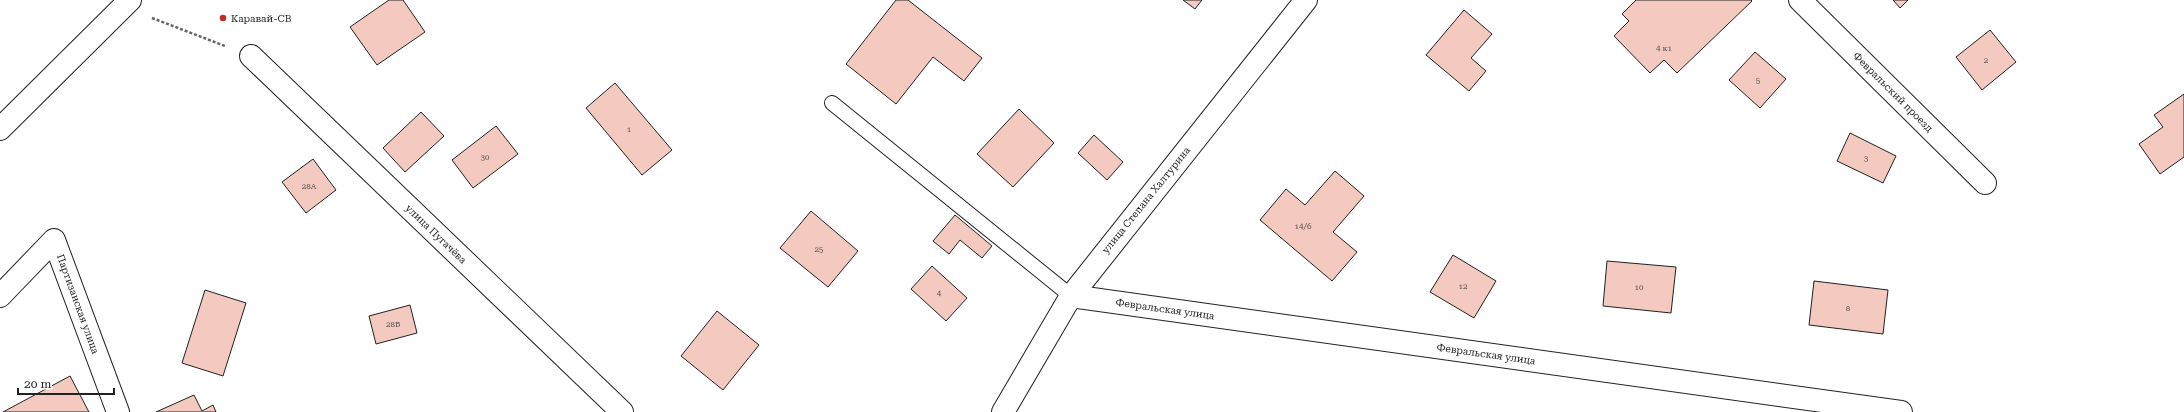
<svg xmlns="http://www.w3.org/2000/svg" width="2184" height="412" font-family="'Roboto Serif',serif">
<style>
.building{fill:#f3c9c0;stroke:#222}
.lines{fill:none;stroke-linecap:round;stroke-linejoin:round}
.service-casing{stroke:#222;stroke-width:16}
.minor-casing{stroke:#222;stroke-width:24}
.path{stroke:#646464;stroke-width:2.5;stroke-dasharray:3 2;stroke-linecap:butt}
.service{stroke:#fff;stroke-width:14}
.minor{stroke:#fff;stroke-width:22}
.poi-dot{fill:#c62828;stroke:#fff;stroke-width:1.5}
.labels{text-anchor:middle;dominant-baseline:central;stroke-width:3;stroke-linejoin:round;paint-order:stroke}
.number-label{font-size:8px;fill:#564c4a}
.poi-label{font-size:10px;fill:#222;stroke:#fff;text-anchor:start}
.street-label{font-size:10px;fill:#222;stroke:#fff}
</style>
<rect width="100%" height="100%" fill="#fff"/>
<path class="building" d="M389,0h14l22,32 -48,33 -27,-38z
M896,0h12l74,58 -18,23 -31,-24 -37,47 -50,-40z
M1183,0h19l-7,9z
M1636,0h115l1,1 -75,72 -13,-13 -14,13 -36,-37 15,-15 -7,-7z
M1893,0h15l-8,8z
M1464,10l28,24 -21,24 15,13 -17,20 -43,-36z
M1990,30l26,32 -34,28 -26,-33z
M1755,52l31,27 -26,29 -31,-28z
M615,83l57,67 -30,25 -56,-67z
M2184,94v63l-24,17 -21,-30 24,-17 -9,-12z
M1019,109l35,34 -41,44 -36,-33z
M421,112l23,24 -39,36 -22,-24z
M496,126l22,28 -45,34 -21,-28z
M1850,133l46,23 -13,27 -46,-22z
M1094,135l29,27 -16,18 -29,-27z
M313,159l23,31 -30,23 -24,-31z
M1335,171l29,25 -31,36 24,20 -25,29 -72,-61 26,-31 19,16z
M811,211l47,40 -30,36 -48,-39z
M955,215l37,31 -10,12 -22,-18 -11,14 -16,-13z
M1453,255l43,26 -22,37 -44,-26z
M1607,261l69,6 -5,46 -68,-7z
M932,266l35,32 -21,23 -35,-32z
M1814,281l74,9 -5,44 -74,-9z
M205,290l41,13 -23,73 -41,-13z
M410,305l7,28 -41,11 -7,-28z
M717,311l42,34 -36,45 -42,-34z
M70,376l19,36h-86z
M194,395l8,16 11,-6 3,7h-60z"/>
<g class="lines">
<g class="service-casing">
<path id="service" d="M832,103l239,193"/>
</g>
<g class="minor-casing">
<path id="minor" d="M1800,0l185,183
M251,56l371,356
M0,129l130,-129
M0,296l54,-56 64,172
M1071,296l830,116
M1003,412l68,-116 235,-296"/>
</g>
<path class="path" d="M152,18l73,28"/>
<use href="#service" class="service"/>
<use href="#minor" class="minor"/>
</g>
<circle class="poi-dot" cx="223" cy="18" r="4"/>
<g class="labels">
<g class="number-label">
<text x="1664" y="48">4 к1</text>
<text x="1986" y="60">2</text>
<text x="1758" y="80">5</text>
<text x="629" y="129">1</text>
<text x="485" y="157">30</text>
<text x="1866" y="158">3</text>
<text x="309" y="186">28А</text>
<text x="1303" y="226">14/6</text>
<text x="819" y="249">25</text>
<text x="1463" y="286">12</text>
<text x="1639" y="287">10</text>
<text x="939" y="293">4</text>
<text x="1848" y="308">8</text>
<text x="393" y="324">28Б</text>
</g>
<g class="poi-label">
<text x="231" y="18">Каравай-СВ</text>
</g>
<g class="street-label">
<text transform="translate(1893 92) rotate(45)">Февральский проезд</text>
<text transform="translate(1146 200) rotate(-51)">улица Степана Халтурина</text>
<text transform="translate(436 234) rotate(44)">улица Пугачёва</text>
<text transform="translate(78 304) rotate(70)">Партизанская улица</text>
<text transform="translate(1165 309) rotate(8)">Февральская улица</text>
<text transform="translate(1486 354) rotate(8)">Февральская улица</text>
</g>
</g>
<path d="M18 388v6h96v-6" fill="none" stroke="#222222" stroke-width="2"/>
<text x="24" y="388" font-size="12" fill="#222222" stroke="#ffffff" stroke-width="3" paint-order="stroke">20 m</text>
</svg>
